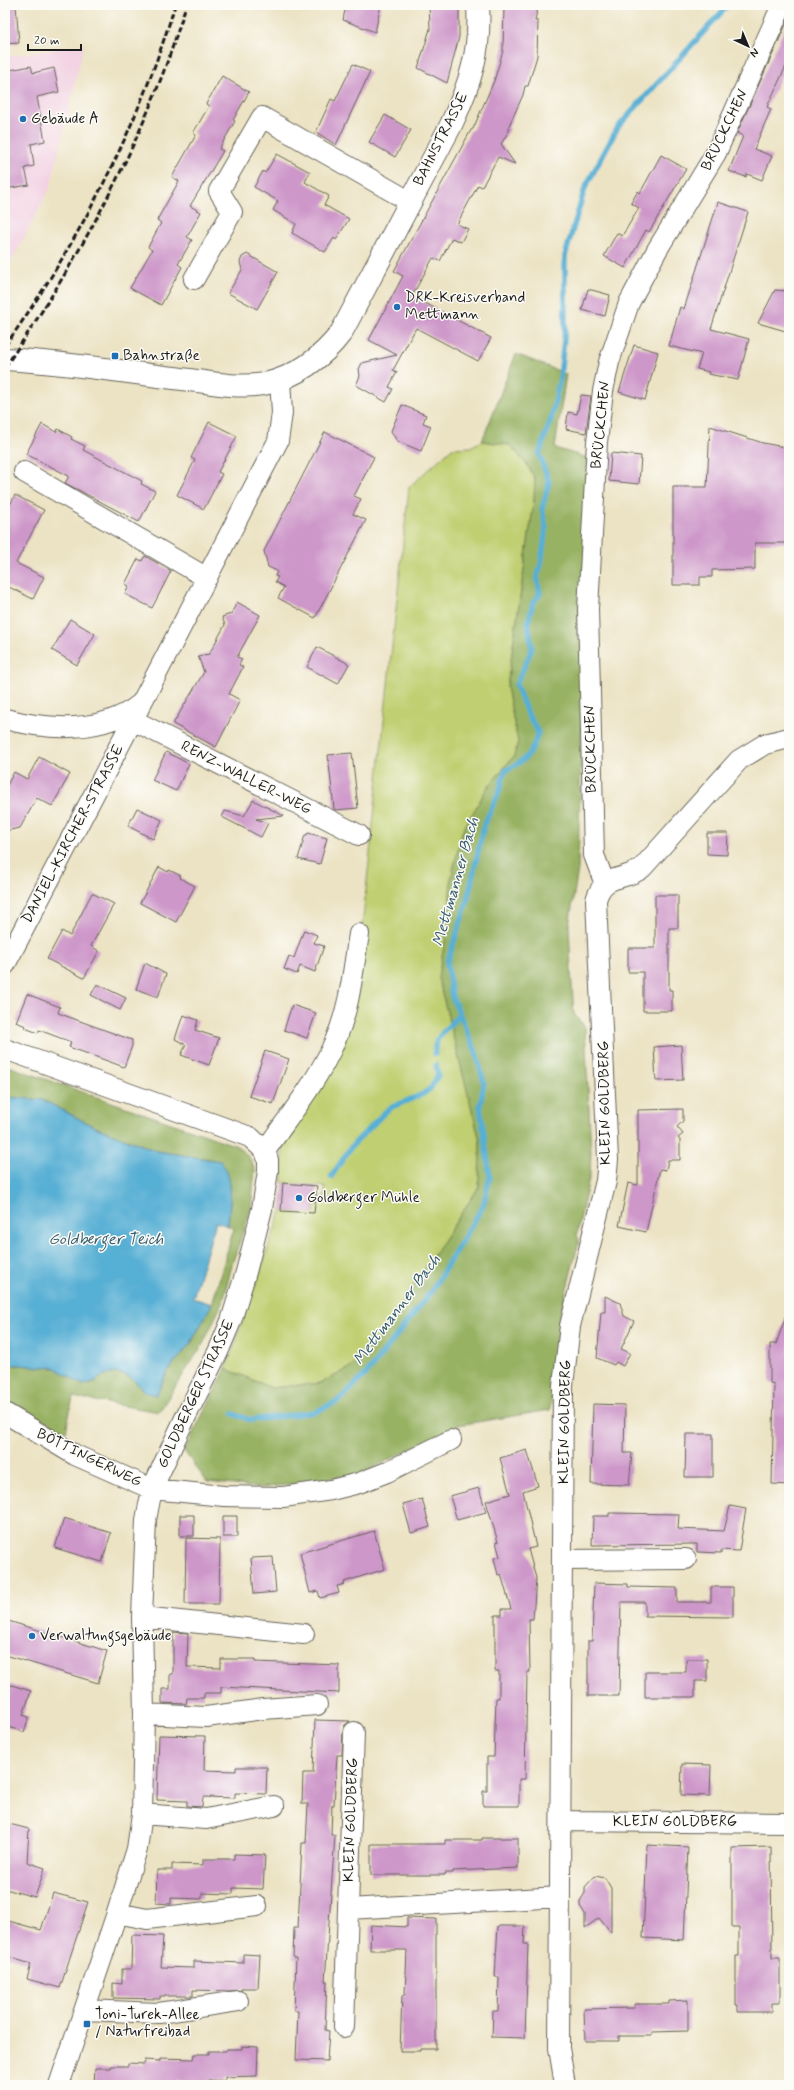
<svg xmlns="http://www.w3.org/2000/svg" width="794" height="2090" font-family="Mynerve,sans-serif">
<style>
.built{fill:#f2d0e2}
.green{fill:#c0cf71;stroke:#6e7646}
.forest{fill:#98b263;stroke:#5a6740}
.water{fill:#57afd4;stroke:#3a6678}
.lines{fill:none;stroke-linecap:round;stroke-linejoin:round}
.stream{stroke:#57afd4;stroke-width:5.5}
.building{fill:#cd97c9}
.minor-casing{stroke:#656257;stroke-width:22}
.tertiary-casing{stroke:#656257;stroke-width:24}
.minor{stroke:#fff;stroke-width:20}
.tertiary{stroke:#fff;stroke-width:22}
.rail{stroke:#1c1c1c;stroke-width:3;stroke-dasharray:6 3;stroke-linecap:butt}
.poi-dot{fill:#1f6fb2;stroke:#fdfcf7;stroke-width:1.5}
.labels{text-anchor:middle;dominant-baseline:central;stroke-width:3;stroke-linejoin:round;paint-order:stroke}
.poi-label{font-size:15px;fill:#1c1c1c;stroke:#fdfcf7;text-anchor:start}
.street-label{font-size:15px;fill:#1c1c1c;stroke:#fdfcf7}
.water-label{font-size:16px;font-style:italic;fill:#375e6f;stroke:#fdfcf7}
</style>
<rect width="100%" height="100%" fill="#fdfcf7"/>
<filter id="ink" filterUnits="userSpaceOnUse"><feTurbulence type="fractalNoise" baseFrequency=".025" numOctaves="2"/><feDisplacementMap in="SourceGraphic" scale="8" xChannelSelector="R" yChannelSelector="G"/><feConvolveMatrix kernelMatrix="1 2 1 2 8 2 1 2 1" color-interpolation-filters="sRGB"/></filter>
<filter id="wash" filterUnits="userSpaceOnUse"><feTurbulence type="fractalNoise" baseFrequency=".012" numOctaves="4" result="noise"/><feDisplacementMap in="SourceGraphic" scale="16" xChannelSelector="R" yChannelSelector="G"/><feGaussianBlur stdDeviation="0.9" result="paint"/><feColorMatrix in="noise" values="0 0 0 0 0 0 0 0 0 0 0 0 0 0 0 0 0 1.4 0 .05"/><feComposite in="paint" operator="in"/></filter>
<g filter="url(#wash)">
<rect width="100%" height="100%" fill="#ece3c4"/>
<path class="built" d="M84,45l-34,143 -45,86v-217z"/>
<path class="green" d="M482,441l28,4 15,17 10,16 -1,23 -27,186 11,55 -4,14 -27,32 -36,91 -3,48 -10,50 42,164 -1,46 -104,156 -25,25 -29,15 -49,5 -46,-19 55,-158 33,2 2,-15h8l1,-11 -42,-4 -1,-46 72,-135 55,-515 43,-39 18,-1z"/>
<path class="forest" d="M516,354l50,20 -11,74 33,10 -10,411 -9,57 2,45 3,43 11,13 6,125 -1,22 -13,60 2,7 -20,78 -9,91 -91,15 -99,49 -98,14 -55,-6 -23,-31 42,-82 46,19 49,-5 29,-15 25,-25 104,-156 1,-46 -42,-164 10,-50 3,-48 11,-47 25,-44 27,-32 4,-14 -11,-55 27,-186 1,-23 -10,-16 -15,-17 -28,-4z
M5,1065l232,81 12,11 6,13 -4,39 -19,55 -8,35 -21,45 -44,68 -86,-15 -7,34 -61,-31v-36l50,4 28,17 11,-3 10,-7 13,-2 8,2 8,4 12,13 11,3 12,-24 23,-28 21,-39 22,-76 -6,-2 2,-24 -10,-41 -63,-10 -62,-24 -52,-27 -38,-3z"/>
<path class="water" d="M5,1097l38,3 52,27 62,24 63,10c16,16 9,44 8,65l-12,-4 -23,76 19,6 -21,39 -23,28 -12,24 -11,-3 -12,-13 -8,-4 -8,-2 -13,2 -10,7 -11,3 -28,-17 -50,-4z"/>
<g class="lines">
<path class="stream" d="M435,1054c-3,-18 16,-27 24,-40
M331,1177l20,-30 34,-35 7,-5 31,-13 8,-6 7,-13 -2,-10
M233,1414l18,6 64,-8 23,-11 29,-28 64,-81 52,-86 7,-29 -10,-71 4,-23 -8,-31 -24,-55 -5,-34 20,-61 17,-77 15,-33 6,-21c21,-11 27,-16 33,-39l-11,-19 -11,-28 16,-36 -4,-27 5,-19 7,-9 -3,-18 4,-11 5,-38 -4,-18 7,-27 -10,-28 12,-35 9,-41 5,-50v-72l20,-68 33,-61 110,-122"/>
</g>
<g id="blocks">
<path class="building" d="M5,5h11l3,38 -14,1z
M346,5h35l-6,27 -32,-12z
M429,5h30v32l-12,46 -29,-15 12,-39z
M504,5h29v5h4l-2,11h3l-1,35 -9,30h-3l-2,9 -15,33 2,1 -9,15 14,20 -17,-7 -16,30 -4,-2 -21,39 11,5 -7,13 -9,-4 -12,23 -7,-3 -21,38 79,42 -13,23 -62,-33 -23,42 4,2 -8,15 4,2 -7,13 -30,-17 4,-9 -1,-7 3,-6 35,-8 -28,-15 34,-64 -9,-5 77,-141 2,-1 21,-48 9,-30z
M789,18v49l-3,-1 -19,41 4,2 -17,40 18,7 -10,24 -15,-6 -1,3 -17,-6 14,-35 -6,-3z
M353,64l17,8 -34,73 -20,-13 15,-33 4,2z
M31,66l2,7 21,-5 5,24 -22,5 8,44 -14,3 3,22 -9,2 4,17 -24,4v-118z
M222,76l27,16 -16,28 2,1 -16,28 4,2 -33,55 11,6 -14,25 5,3 -14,24 4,3 -21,38 -31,-17 22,-38 -4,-3 13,-24 -4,-3 22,-39 -7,-4 24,-42 -3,-2 16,-27 -3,-2z
M385,115l26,15 -16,27 -26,-15z
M277,154l33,18 -5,10 24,14 -5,9 25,14 -13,21 -2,-2 -9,14 -33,-19 4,-9 -23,-14 5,-9 -24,-14 9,-16 2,2z
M661,155l25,14 -37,63 -3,-2 -21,38 -21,-12 13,-23 5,3 17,-28 -8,-5 7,-12 2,2z
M718,202l30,10 -37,117 38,10 -11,41 -30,-6 1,-2 -12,-3 5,-15 -33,-8 11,-39 4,2z
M247,254l31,18 -21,37 -29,-16 14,-23 -2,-8 2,-5z
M588,289l22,6 -5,21 -23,-6z
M775,290l14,1v41l-31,-9z
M634,345l24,7 -13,48 -26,-8z
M581,395l10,1 -5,37 -20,-4 2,-17 9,2z
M402,405l24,10 -3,8 8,3 -10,25 -24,-10 -6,-10z
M209,422l28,14 -19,36 4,2 -18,35 -27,-14 18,-35 -4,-2z
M42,424l14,8 2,-3 14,8 -1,2 14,7 -2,4 59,31 -1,3 14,7 -16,31 -74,-39 4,-7 -43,-22z
M710,426l53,17 26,5v95h-34v26l-43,1v7h-12v8h-27v-98h34z
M325,432l49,25 -20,39 7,3 -8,15 13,6 -51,98 -37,-20 6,-11 -9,-5 3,-5 -3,-1 2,-5 -9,-4 -4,-16z
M611,453l30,3 -2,28 -30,-3z
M15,495l29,15 -28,53 28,14 -11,22 -28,-14v-70z
M145,556l26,15 -19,37 -27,-14 4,-8 -4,-2 13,-25 4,2z
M237,602l23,13 -23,42 5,2 -3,6 4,2 -14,27 11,6 -24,47 -43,-23 31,-52 -6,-16 11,-2 16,-29 -3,-8 9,-3z
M70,619l25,15 -18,31 -25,-15z
M317,647l32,17 -11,20 -31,-17z
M166,752l23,12 -13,27 -24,-11z
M352,753l6,55 -22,2 -2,-1 -6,-54z
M39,757l31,17 -18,32 -15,-8 -17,30 -15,3v-42l9,-17 13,7z
M253,800l31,16 -28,3 12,4 -7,14 -39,-20 3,-6 19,5z
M137,808l25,12 -9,19 -25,-13z
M308,833l19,5 -7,26 -22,-5 7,-24h2z
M707,833h21l-1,22 -20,-1z
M159,867l9,5 1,-2 12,6 -1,2 15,8 -19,36 -36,-19z
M92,893l22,11 -23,42 8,5 -15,27 -37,-19 15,-28 8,5z
M655,895h23v33h-9v62h3v21h-29v-39h-15v-24h27z
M304,930l13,5 -3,8 10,3 -9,26 -15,-6 -3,8 -13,-5 5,-13 5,2z
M145,963l21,11 -8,23 -22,-8z
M97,984l29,14 -6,12 -29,-15z
M27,994l33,13 -2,6 74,27v6l-8,21 -55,-20 2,-5 -32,-12 -1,3 -13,-5 1,-2 -10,-4z
M292,1005l24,8 -9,25 -23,-8z
M183,1015l15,5 -3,10 24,8 -10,27 -28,-10 5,-10 -11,-6z
M681,1045l2,35 -27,1 -2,-34z
M265,1051l24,8 -16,45 -24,-8z
M683,1109v12l-6,6 6,7 -5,4 2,2v20h-12l-2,10 -6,-1 -14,63 -27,-6 9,-43 10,2v-75z
M283,1183l34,3 -3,27 -33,-2z
M605,1296l15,7 4,13 10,5 -13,28 9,4 -7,13 -7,-4 -2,3 -17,-7 4,-46h4z
M787,1313h2v172l-17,-1 2,-100 -4,-1v-39h6z
M593,1404l32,1 -1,48h8l-3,32 -38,-1z
M686,1434h27v43h-28z
M527,1450l11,36 -15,5 13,56 -8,2 8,29 -3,41h-4l1,53h-3l-2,107h-6v27h-36v-15h4v-34h7l2,-59h3v-27h-4v-56h7v-6h9l-10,-35 -3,1 -4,-17 6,-1 -4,-15h2l-12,-41 24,-7 -10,-36z
M479,1488l7,24 -29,8 -7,-24z
M422,1499l8,28 -19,6 -8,-29z
M730,1506l16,3 -7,42 -18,-1v3l-24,-1v-8l-105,1 1,-29h16v-3l70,1 -1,15 46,2z
M180,1515h14v21h-14z
M223,1516h14v21h-14z
M64,1518l47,15 -9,29 -47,-14z
M374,1531l11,38 -41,13 1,2 -8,2 2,7 -19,5 -2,-7 -8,2 -10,-40z
M186,1538l34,1 -1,65h-34z
M273,1557l3,35 -22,2 -3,-36z
M594,1583l34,1v3l49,1v14h34v-15h22v30l-88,-1v-14h-24l-2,94h-31v-55h4z
M5,1620l102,31 -9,32 -93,-28z
M173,1632l15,1 -1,34 34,1v-9h34v3l84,3v28l-118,-6v6h-17v5h-17l-1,6 -24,-1v-14h8v-15h3z
M686,1659h21v22h-12v16h-50v-25h41z
M5,1683l26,8 -8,24 6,2 -5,15 -19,-6z
M315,1720l35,1 -6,5 -1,5 -1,24h-5l-3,50h-2l-1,30h4l-10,146h2l-2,49 4,1 -2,30 -31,-1 2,-49h-4l2,-53h-3l1,-30h4l4,-85h4l2,-39h-6l1,-31h10z
M159,1735l46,1 -1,34 32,1v-4h31l-1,27 -31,-1v5l-32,-1 -1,10 -15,-1v-5l-30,-1z
M682,1764l29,1 -1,31 -29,-1z
M9,1824l20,5 -2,33 18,6 -10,29 -30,-8v-59z
M482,1838h36v30l-65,3v2h-8v2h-74v-31h74v-4h37z
M647,1845l41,2 -4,93 -41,-2z
M771,1847l1,111h8v45h-8v9h-34v-7h-2v-49h3v-29h-7v-79z
M234,1854l31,1 -2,34 -30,-1v6l-31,-1v6l-31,-1v6l-15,-1 1,-33h15v-6l31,1v-6h31z
M595,1876l10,2 6,10v45l-12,-15 -14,10v-14l-5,-8v-5l5,-8v-6z
M53,1893l35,9 -28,86 -33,-9 4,-15 -26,-8v-36l36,10z
M407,1918l29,1v130h-15v2h-21l2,-56h3l2,-45h-37l1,-25 36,2z
M498,1926h27l-1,18h4l-3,94 -33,-1 1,-26h5l1,-34h-4z
M132,1935l31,1 -2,31 33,1v-7l49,2v-9l17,1 -2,33h-16v2l-13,1 -36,-1v6h-33v3l-47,-1v-15l9,1v-15h9z
M688,2000v31l-36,1v4h-33v5h-34l-1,-32 51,-1v-4h34v-3z
M242,2046l16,1 -1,29 -32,1v4l-17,-1v3l-32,-2v4h-82l1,-17h16v-2h17v-3l16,1v-4l16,1v-3l33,1 1,-5h15v-3h17v-2h16z"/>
</g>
</g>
<g filter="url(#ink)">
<use href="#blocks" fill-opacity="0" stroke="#656257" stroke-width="1"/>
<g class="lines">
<g class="minor-casing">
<path id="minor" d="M194,279l38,-67 -13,-21 43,-74 147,84
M24,472l183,106
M5,719c43,11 98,15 135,-15
M133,720l226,115
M605,884l-11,-29 -6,-246 9,-167 6,-51 6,-29 20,-59 28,-53 59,-97 66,-148
M5,965l273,-524 4,-28 -2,-34
M5,1049l245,88 15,14 3,9v11l-6,38 -16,63 -15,49 -13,31 -32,64 -34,73 -6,31 -4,97 2,97 -2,100 -5,35 -20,64 -58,172
M265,1151c24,-35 53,-70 70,-110 15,-33 18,-71 24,-107
M5,1413l70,42 77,34 72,7 59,1 48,-7 28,-7 28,-11 64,-32
M563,1560l123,-1
M142,1617l162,17
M144,1714l62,3 57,-8 54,-4
M142,1814l64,5 68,-13
M561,1821l228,2
M348,1909l212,-12
M117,1913l30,6 110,-13
M85,2010l74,3 79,-12
M344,2027l10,-295
M565,2085l-6,-37 4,-663 7,-59 36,-145 2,-22 -12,-259c8,-28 28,-18 46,-32l97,-108 26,-16 24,-6"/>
</g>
<g class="tertiary-casing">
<path id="tertiary" d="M5,359c57,3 113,12 169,19 28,3 62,11 90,6 31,-6 59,-27 77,-51l110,-208c19,-41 30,-74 27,-120"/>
</g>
<use href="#minor" class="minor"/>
<use href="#tertiary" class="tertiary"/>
<path class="rail" d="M5,346c74,-104 133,-218 170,-341
M5,367c77,-112 142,-231 181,-362"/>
</g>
</g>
<g class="poi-dot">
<circle cx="23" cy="119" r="4"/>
<circle cx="397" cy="307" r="4"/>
<rect x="111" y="352" width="8" height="8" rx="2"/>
<circle cx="299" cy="1198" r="4"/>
<circle cx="32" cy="1636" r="4"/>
<rect x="83" y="2020" width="8" height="8" rx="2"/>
</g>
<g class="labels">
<g class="poi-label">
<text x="31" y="119">Gebäude A</text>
<text x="405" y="298">DRK-Kreisverband<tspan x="405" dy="17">Mettmann</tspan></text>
<text x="123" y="356">Bahnstraße</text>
<text x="307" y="1198">Goldberger Mühle</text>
<text x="40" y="1636">Verwaltungsgebäude</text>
<text x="95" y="2015">Toni-Turek-Allee<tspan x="95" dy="17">/ Naturfreibad</tspan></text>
</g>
<g class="street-label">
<text transform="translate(725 130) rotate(-64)">BRÜCKCHEN</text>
<text transform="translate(441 139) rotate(-63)">BAHNSTRASSE</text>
<text transform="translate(601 425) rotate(-84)">BRÜCKCHEN</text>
<text transform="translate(591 749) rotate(-91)">BRÜCKCHEN</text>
<text transform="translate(246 778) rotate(27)">RENZ-WALLER-WEG</text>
<text transform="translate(73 834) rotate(-62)">DANIEL-KIRCHER-STRASSE</text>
<text transform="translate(605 1103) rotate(-91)">KLEIN GOLDBERG</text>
<text transform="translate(196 1394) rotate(-65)">GOLDBERGER STRASSE</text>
<text transform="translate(565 1422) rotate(-89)">KLEIN GOLDBERG</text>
<text transform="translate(89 1458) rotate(26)">BÖTTINGERWEG</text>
<text transform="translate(351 1820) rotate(-88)">KLEIN GOLDBERG</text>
<text x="675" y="1822">KLEIN GOLDBERG</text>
</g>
<g class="water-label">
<text transform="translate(456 882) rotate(-74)">Mettmanner Bach</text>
<text x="106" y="1239">Goldberger Teich</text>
<text transform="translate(397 1310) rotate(-53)">Mettmanner Bach</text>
</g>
</g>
<rect width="794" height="2090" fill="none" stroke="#fdfcf7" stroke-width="20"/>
<g transform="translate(748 46) rotate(136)" stroke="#fdfcf7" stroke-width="3" paint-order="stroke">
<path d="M0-3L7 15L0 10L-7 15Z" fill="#1c1c1c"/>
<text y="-6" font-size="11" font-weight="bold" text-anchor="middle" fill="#1c1c1c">N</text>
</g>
<path d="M28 44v6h53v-6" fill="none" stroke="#1c1c1c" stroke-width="2"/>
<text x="34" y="44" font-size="12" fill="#1c1c1c" stroke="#fdfcf7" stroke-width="3" paint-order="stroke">20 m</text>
</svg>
